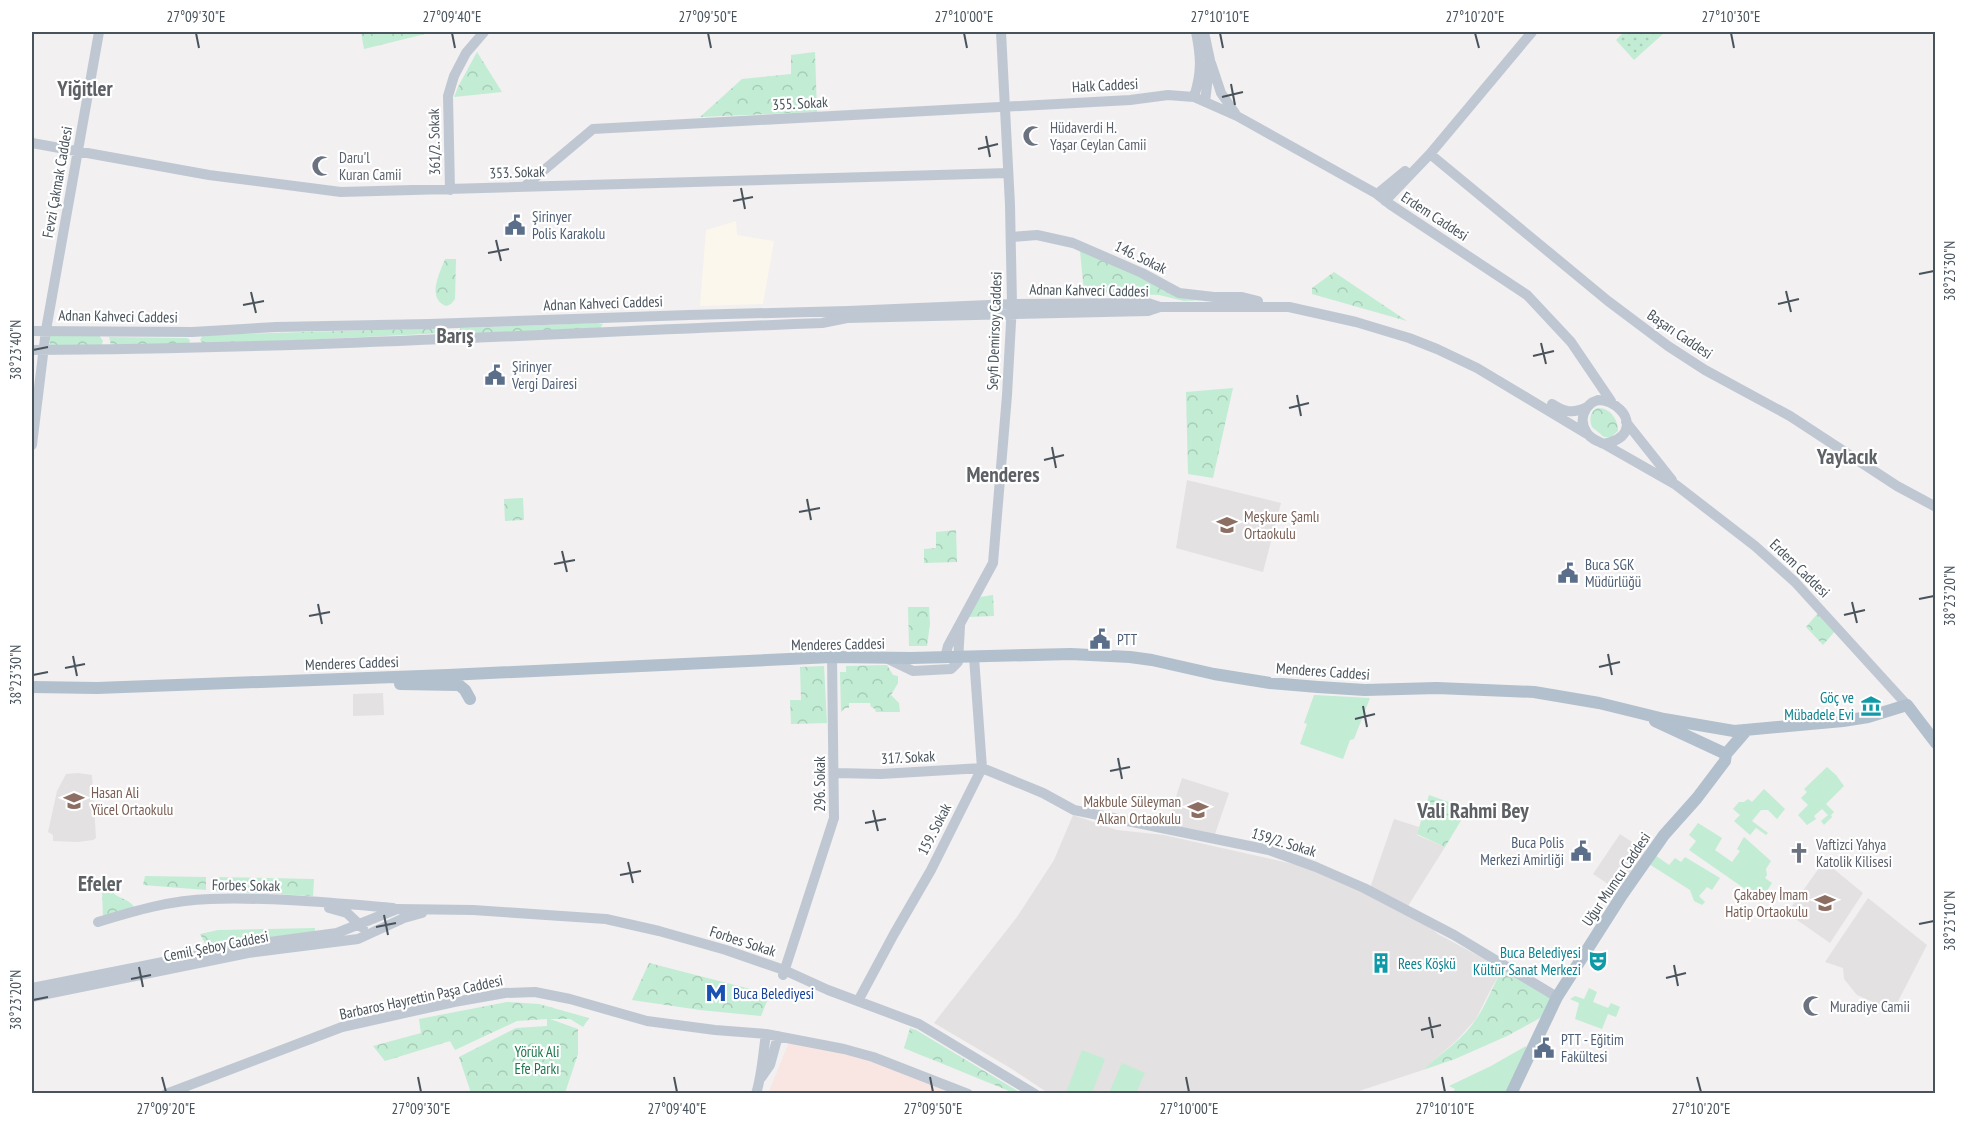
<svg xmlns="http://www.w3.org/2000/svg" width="1967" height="1125" font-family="'PT Sans Narrow',sans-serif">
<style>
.commercial{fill:#fbf7ec}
.education{fill:#e3e1e1}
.medical{fill:#f9e6e3}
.grass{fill:url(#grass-dots)}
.park{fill:url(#park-crowns)}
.garden{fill:#c2ecd4}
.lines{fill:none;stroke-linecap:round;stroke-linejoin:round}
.secondary{stroke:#bfc8d2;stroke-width:10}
.primary{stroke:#b2bfcd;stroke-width:12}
.ticks{fill:none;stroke:#49535c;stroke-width:2}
.labels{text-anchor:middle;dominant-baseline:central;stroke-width:4.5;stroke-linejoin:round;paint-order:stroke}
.street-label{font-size:15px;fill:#49535c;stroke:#fff}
.worship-label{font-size:15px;fill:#5b616d;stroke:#fff;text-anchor:start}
.service-label{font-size:15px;fill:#4e5e75;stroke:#fff;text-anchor:start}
.education-label{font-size:15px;fill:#785e54;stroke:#fff;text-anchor:start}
.culture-label{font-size:15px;fill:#0d838f;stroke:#fff;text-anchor:end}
.transit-label{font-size:15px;fill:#164399;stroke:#fff;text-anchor:start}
.park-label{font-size:15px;fill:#1e794f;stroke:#fff}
.district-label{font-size:21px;font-weight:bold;fill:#5d6065;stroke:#fff}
.neatline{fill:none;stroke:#49535c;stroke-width:2}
.ticks-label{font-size:15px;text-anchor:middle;fill:#49535c}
</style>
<defs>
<pattern id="grass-dots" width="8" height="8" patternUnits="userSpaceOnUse" patternTransform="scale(1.5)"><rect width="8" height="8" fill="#c2ecd4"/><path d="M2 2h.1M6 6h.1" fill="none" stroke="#a8ccb8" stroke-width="1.8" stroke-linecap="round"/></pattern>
<pattern id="park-crowns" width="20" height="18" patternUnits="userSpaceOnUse" patternTransform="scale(1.5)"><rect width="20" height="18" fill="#c2ecd4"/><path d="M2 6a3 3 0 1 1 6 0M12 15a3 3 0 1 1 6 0" fill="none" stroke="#a8ccb8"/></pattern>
</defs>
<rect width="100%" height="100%" fill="#f2f0f0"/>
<path class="commercial" d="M736,221l1,14 37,6 -11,63 -63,2 6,-76z"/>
<path class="education" d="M1187,480l94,23 -18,69 -87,-24z
M383,693l1,22 -31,1v-22z
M78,773l14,2 4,63 -3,2 -15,2 -25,-1v-6l-5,-3 9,-41 9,-17z
M1182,778l47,15 -15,44 -48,-9z
M1073,815l44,15 47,5 138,31 74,28 50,29 12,11 65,35 -11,18 -16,32 -19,21 -34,30 -70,23h-305l-36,-24 -78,-46 83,-106 37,-57z
M1394,819l25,8 -2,8 28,12 -37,59 -38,-18z
M1620,834l27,18 -27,40 -27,-18z
M1824,861l39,32 -33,50 -43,-30z
M1868,898l59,47 -34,66 -36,-16 -13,-16 -1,-11 -18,-6z"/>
<path class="medical" d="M789,1042l83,18 81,34h-185z"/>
<path class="grass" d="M1624,32h41l-31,28 -18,-20z"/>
<path class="park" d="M361,32h72l-69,17z
M477,52l25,40 -48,5 5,-12z
M815,52l2,60 -117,5 42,-38 49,-5v-19z
M1080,251l122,49 -18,1 -25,-6 -75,-3z
M445,259h11l-1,40 -4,5 -5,2c-20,-8 -6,-33 -1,-47z
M1334,272l73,49 -95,-27v-6z
M597,323l6,1 -3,4 -140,6v-6z
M445,328l3,3 -4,2 -240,12 -4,-5 3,-5z
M99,335l4,6 -2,5h-51v-10z
M109,337l78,1 3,2 -1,4 -78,1z
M1233,388l-20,90 -25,-4 -2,-82z
M1598,408c12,0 20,11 20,23l-7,6h-7l-12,-10c-3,-8 -2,-16 6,-19z
M523,498l1,22 -19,1 -1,-22z
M956,530l1,32 -33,1v-14l12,-1v-16z
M993,595l1,21 -26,1 12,-20z
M908,607h21l1,17 -3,22h-18z
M1819,612l17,18 -13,15 -17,-18z
M887,665l6,10 5,1v7l-7,12 8,8 1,9h-24l-1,-3 -4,-2 -1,-4h-21v5h-4l-4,4 -1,-40h6v-6z
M824,666l3,57 -36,1 -1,-24h11l-1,-33z
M1429,795l39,14 -23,38 -28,-13z
M145,876l61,1v13l-63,-5z
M211,877l103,2 -1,17 -99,-5z
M102,888l9,2c5,9 18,8 23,17l-31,10z
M315,928v4l-107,17 -8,-15 18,-4z
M649,963l121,31 -9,22 -61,-6 -68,-10z
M1503,969l50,30 -13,19 -33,18 -52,23 -32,11c17,-16 41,-31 54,-52 10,-15 16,-33 26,-49z
M507,1002l32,2 50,14 -6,9 -13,-8h-20l28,10v25l-13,39h-94l-12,-36 57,-29 31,-2v-7l-30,2 -62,29 -5,-9 -65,20 -12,-15 48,-13 -2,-14z
M910,1028l6,2 105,63h-7l-110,-45z"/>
<path class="garden" d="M1314,695l56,3 -16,41 -4,1 -7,19 -43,-15 7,-20 -3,-1z
M1827,767l9,8 8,11 -18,18 8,8 -3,3 1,2 -8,8 -3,-4 7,-6 -6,-6 -8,7 2,3 -9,6 -9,-10 10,-10 -7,-7 6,-6 -3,-3z
M1764,789l21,20 -8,10 -9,-9h-7l-9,11 16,12 -2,2 -10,-7 -6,7 -16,-14 6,-6 -7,-6 6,-7h5l4,-3 4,3z
M1698,823l24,15 -7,12 17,12 8,-11 -3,-2 7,-12 27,24 -5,8 1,6 -2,3 7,5 -11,17 -72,-50 7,-9 -7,-6z
M1655,855l14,10 6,-7 6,4 4,-5 35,21 -8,12 -5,-3 -8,9 6,6 -3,3 -8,-4 -4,-11 -41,-26z
M1589,988l8,4 -4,10 15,6 3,-5 9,4 -4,10 -8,-3 -6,15 -27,-10 4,-16 -9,-4 5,-3 9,3z
M911,1033l22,9 -7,15 -22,-9z
M1526,1046v7l-21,40h-52l2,-4 -6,-3 42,-20z
M1082,1050l23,9 -13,34h-26z
M1122,1063l23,10 -9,20h-27z"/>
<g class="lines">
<path class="secondary" d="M1204,32l6,28 -5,42
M1211,63l10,30 14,20
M1194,97c8,-25 7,-40 2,-65
M32,143l177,32 132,17 667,-19
M1430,154l178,147 60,45 37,24 85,46 107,70 39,21
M525,186l68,-57 537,-29 38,-5 26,2 43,19 140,78 14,11 136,90 44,47 40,59
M450,190l-2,-94 6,-20 12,-23 18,-21
M1377,194l28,-23
M1385,201l45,-47 102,-122
M1011,237l26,-2 36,8 69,30 37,20 35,4h28l16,4
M32,331l160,1 84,-5 153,-3 260,-9 159,-4 164,-7 136,-1 12,4
M32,350c263,-1 527,-17 790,-27l25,-5 301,-7 12,-4h129l67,15 53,16 28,11 40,19 110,66
M1598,400c15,0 35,15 27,32 -4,8 -14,10 -21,12 -7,-3 -13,-5 -17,-11 -9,-12 -3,-29 11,-33z
M1552,404c12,8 21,10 35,3
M1626,422l46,58
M1604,444l72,41 79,61 40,36 112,123
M32,445l14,-115 53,-298
M945,657l3,-11 45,-83 14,-168 5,-91 -2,-99 -9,-173
M886,658l27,13 38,-2 7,-7 2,-36
M835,773l46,1 101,-6 61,25 31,17 195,40 47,17 48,21 90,47 103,62
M329,908l18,5 16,15
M98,922c36,-11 73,-22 112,-23 61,-2 123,4 183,9
M783,975l51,-157 -2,-161
M32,988l222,-44 83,-11 60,-24 76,1 133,9 53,12 67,19 58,20 44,20 91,34 116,70
M32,997l216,-44 110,-14 46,-21 18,-5
M858,1001l36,-67 37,-64 51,-102 -8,-111
M761,1078l9,-13 8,-29
M166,1094l176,-67 112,-25 51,-9 30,-1 35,7 77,22 68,9 51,4 78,15 29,8 95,37
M756,1094c6,-19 7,-40 10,-60"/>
<path class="primary" d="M400,684l59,1 6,5 5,9
M32,687l65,1 351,-13 384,-18 79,1 160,-4 59,3 22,3 62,14 56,9 48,4 47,3 72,-2 97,4 65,11 65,16 70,12 109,-10 25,-4 39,-12 29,38
M1655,721l71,33
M1726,754l19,-22
M1511,1094l46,-97 65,-102 42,-60 33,-37 28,-37 1,-7"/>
</g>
<path class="ticks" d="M196,33l3,15M452,33l3,15M708,33l3,15M964,33l3,15M1220,33l3,15M1475,33l4,15M1731,33l3,15M1231,84l4,21M1222,97l21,-5M986,136l4,21M978,149l20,-5M741,188l4,21M733,201l20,-4M496,240l5,21M488,253l21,-4M1919,274l15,-3M1786,291l5,21M251,292l5,21M1778,304l21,-5M243,305l21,-4M1541,343l5,21M33,350l15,-3M1533,356l21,-5M1297,395l4,21M1289,408l20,-5M1052,447l4,21M1044,460l20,-5M807,499l4,21M799,512l21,-4M562,551l5,21M554,564l21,-4M1919,599l15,-3M1852,602l5,21M318,604l4,20M1844,615l21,-5M309,616l21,-4M1608,654l4,21M73,656l4,20M1599,667l21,-5M65,668l20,-4M33,675l15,-3M1363,706l4,21M1355,719l20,-5M1118,758l4,21M1110,771l20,-4M873,810l5,21M865,823l21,-4M628,862l5,21M620,875l21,-4M384,915l4,20M1919,924l15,-3M376,927l20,-4M1674,965l4,21M139,967l4,20M1666,978l20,-5M131,979l20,-4M33,1000l15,-3M1429,1017l4,21M1421,1030l20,-5M162,1077l4,15M418,1077l3,15M674,1077l3,15M930,1077l3,15M1186,1077l3,15M1442,1077l3,15M1697,1077l4,15"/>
<defs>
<g id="mosque-bare" transform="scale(1.62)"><path d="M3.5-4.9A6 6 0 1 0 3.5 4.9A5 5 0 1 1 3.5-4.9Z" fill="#6b7280" stroke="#fff" stroke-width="2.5" paint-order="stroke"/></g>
<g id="civic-bare" transform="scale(1.62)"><path d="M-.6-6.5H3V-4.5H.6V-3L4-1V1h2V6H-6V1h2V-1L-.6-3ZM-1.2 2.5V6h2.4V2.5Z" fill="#5c6f8a" stroke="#fff" stroke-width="2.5" paint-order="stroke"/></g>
<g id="school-bare" transform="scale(1.62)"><path d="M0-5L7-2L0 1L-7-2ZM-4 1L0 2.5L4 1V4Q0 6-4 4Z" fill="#8d6e63" stroke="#fff" stroke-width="2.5" paint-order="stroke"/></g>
<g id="museum-bare" transform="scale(1.62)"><path d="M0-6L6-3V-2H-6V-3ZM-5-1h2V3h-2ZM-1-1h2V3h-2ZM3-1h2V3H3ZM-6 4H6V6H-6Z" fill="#0f9aa8" stroke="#fff" stroke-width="2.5" paint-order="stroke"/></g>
<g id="church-bare" transform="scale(1.62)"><path d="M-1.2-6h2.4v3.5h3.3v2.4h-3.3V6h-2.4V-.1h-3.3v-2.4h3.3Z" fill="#6b7280" stroke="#fff" stroke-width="2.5" paint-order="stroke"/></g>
<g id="theatre-bare" transform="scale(1.62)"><path d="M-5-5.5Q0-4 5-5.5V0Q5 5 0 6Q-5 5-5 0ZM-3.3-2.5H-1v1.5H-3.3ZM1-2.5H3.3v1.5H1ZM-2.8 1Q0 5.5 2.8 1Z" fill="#0f9aa8" stroke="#fff" stroke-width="2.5" paint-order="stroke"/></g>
<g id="building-bare" transform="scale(1.62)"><path d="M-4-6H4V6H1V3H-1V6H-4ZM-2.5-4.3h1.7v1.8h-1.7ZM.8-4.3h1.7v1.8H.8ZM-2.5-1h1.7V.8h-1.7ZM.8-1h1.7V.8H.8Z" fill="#0f9aa8" stroke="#fff" stroke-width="2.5" paint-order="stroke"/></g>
<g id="metro-bare" transform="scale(1.62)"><path d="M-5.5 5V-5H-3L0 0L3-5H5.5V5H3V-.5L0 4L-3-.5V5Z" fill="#1a4fb4" stroke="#fff" stroke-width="2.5" paint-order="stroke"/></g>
</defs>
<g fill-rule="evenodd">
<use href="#mosque-bare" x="1033" y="136"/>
<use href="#mosque-bare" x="322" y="166"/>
<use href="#civic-bare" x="515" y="225"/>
<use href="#civic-bare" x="495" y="375"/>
<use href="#school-bare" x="1227" y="525"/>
<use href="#civic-bare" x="1568" y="573"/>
<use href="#civic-bare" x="1100" y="639"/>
<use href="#museum-bare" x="1871" y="706"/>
<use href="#school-bare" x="74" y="801"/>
<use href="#school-bare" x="1198" y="810"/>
<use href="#civic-bare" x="1581" y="851"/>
<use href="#church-bare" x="1799" y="853"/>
<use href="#school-bare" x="1825" y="903"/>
<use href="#theatre-bare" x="1598" y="961"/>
<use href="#building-bare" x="1381" y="963"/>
<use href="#metro-bare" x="716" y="993"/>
<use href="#mosque-bare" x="1813" y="1006"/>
<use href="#civic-bare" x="1544" y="1048"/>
</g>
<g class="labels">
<g class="street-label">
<text transform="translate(1105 85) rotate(-3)">Halk Caddesi</text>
<text transform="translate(800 103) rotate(-3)">355. Sokak</text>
<text transform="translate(434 142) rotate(-91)">361/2. Sokak</text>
<text transform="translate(517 172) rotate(-2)">353. Sokak</text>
<text transform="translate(57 182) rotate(-80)">Fevzi Çakmak Caddesi</text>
<text transform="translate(1435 216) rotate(33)">Erdem Caddesi</text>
<text transform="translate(1141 257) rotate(26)">146. Sokak</text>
<text transform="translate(1089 290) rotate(1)">Adnan Kahveci Caddesi</text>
<text transform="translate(603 303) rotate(-2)">Adnan Kahveci Caddesi</text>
<text transform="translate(118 316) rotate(1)">Adnan Kahveci Caddesi</text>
<text transform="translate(994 331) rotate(-88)">Seyfi Demirsoy Caddesi</text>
<text transform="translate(1680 334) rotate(34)">Başarı Caddesi</text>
<text transform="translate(1800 568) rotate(44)">Erdem Caddesi</text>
<text transform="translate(838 644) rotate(-1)">Menderes Caddesi</text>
<text transform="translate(352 663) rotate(-2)">Menderes Caddesi</text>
<text transform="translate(1323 671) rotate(4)">Menderes Caddesi</text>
<text transform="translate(908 757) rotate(-3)">317. Sokak</text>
<text transform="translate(819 784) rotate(-90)">296. Sokak</text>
<text transform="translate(934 829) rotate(-63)">159. Sokak</text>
<text transform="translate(1284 842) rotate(17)">159/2. Sokak</text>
<text transform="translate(1616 879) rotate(-56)">Uğur Mumcu Caddesi</text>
<text transform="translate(246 885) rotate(1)">Forbes Sokak</text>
<text transform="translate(743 941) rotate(18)">Forbes Sokak</text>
<text transform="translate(216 946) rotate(-11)">Cemil Şeboy Caddesi</text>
<text transform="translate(421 997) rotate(-12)">Barbaros Hayrettin Paşa Caddesi</text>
</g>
<g class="worship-label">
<text x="1050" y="127">Hüdaverdi H.<tspan x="1050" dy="17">Yaşar Ceylan Camii</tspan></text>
<text x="339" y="157">Daru'l<tspan x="339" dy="17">Kuran Camii</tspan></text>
<text x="1816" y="844">Vaftizci Yahya<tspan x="1816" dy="17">Katolik Kilisesi</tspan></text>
<text x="1830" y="1006">Muradiye Camii</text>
</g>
<g class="service-label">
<text x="532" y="216">Şirinyer<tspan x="532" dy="17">Polis Karakolu</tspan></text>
<text x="512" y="366">Şirinyer<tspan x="512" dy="17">Vergi Dairesi</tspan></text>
<text x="1585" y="564">Buca SGK<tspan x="1585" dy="17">Müdürlüğü</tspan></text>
<text x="1117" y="639">PTT</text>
<text x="1564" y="842" text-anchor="end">Buca Polis<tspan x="1564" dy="17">Merkezi Amirliği</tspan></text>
<text x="1561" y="1039">PTT - Eğitim<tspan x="1561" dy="17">Fakültesi</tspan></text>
</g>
<g class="education-label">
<text x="1244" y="516">Meşkure Şamlı<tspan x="1244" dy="17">Ortaokulu</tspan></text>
<text x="91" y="792">Hasan Ali<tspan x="91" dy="17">Yücel Ortaokulu</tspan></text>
<text x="1181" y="801" text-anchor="end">Makbule Süleyman<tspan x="1181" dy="17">Alkan Ortaokulu</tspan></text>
<text x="1808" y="894" text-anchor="end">Çakabey İmam<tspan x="1808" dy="17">Hatip Ortaokulu</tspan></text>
</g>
<g class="culture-label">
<text x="1854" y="697">Göç ve<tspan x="1854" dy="17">Mübadele Evi</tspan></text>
<text x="1581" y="952">Buca Belediyesi<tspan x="1581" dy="17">Kültür Sanat Merkezi</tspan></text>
<text x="1398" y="963" text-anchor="start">Rees Köşkü</text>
</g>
<g class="transit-label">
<text x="733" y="993">Buca Belediyesi</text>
</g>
<g class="park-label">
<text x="537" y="1051">Yörük Ali<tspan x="537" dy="17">Efe Parkı</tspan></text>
</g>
<g class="district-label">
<text x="85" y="88">Yiğitler</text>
<text x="455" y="335">Barış</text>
<text x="1847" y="456">Yaylacık</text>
<text x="1003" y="474">Menderes</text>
<text x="1473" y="810">Vali Rahmi Bey</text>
<text x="100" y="883">Efeler</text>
</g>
</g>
<rect width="1967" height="1125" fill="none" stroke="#ffffff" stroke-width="66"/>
<rect x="33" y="33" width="1901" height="1059" class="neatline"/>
<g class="ticks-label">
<text x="196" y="22">27°09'30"E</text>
<text x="452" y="22">27°09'40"E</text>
<text x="708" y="22">27°09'50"E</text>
<text x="964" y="22">27°10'00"E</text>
<text x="1220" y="22">27°10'10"E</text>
<text x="1475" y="22">27°10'20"E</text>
<text x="1731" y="22">27°10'30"E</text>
<text transform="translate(1950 271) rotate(-90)" y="5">38°23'30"N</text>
<text transform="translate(16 350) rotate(-90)" y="5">38°23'40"N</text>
<text transform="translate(1950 596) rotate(-90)" y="5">38°23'20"N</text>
<text transform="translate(16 675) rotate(-90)" y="5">38°23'30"N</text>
<text transform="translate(1950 921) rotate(-90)" y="5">38°23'10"N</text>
<text transform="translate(16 1000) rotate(-90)" y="5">38°23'20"N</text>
<text x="166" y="1114">27°09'20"E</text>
<text x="421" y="1114">27°09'30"E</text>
<text x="677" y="1114">27°09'40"E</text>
<text x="933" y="1114">27°09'50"E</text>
<text x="1189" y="1114">27°10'00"E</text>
<text x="1445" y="1114">27°10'10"E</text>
<text x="1701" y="1114">27°10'20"E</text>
</g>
</svg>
